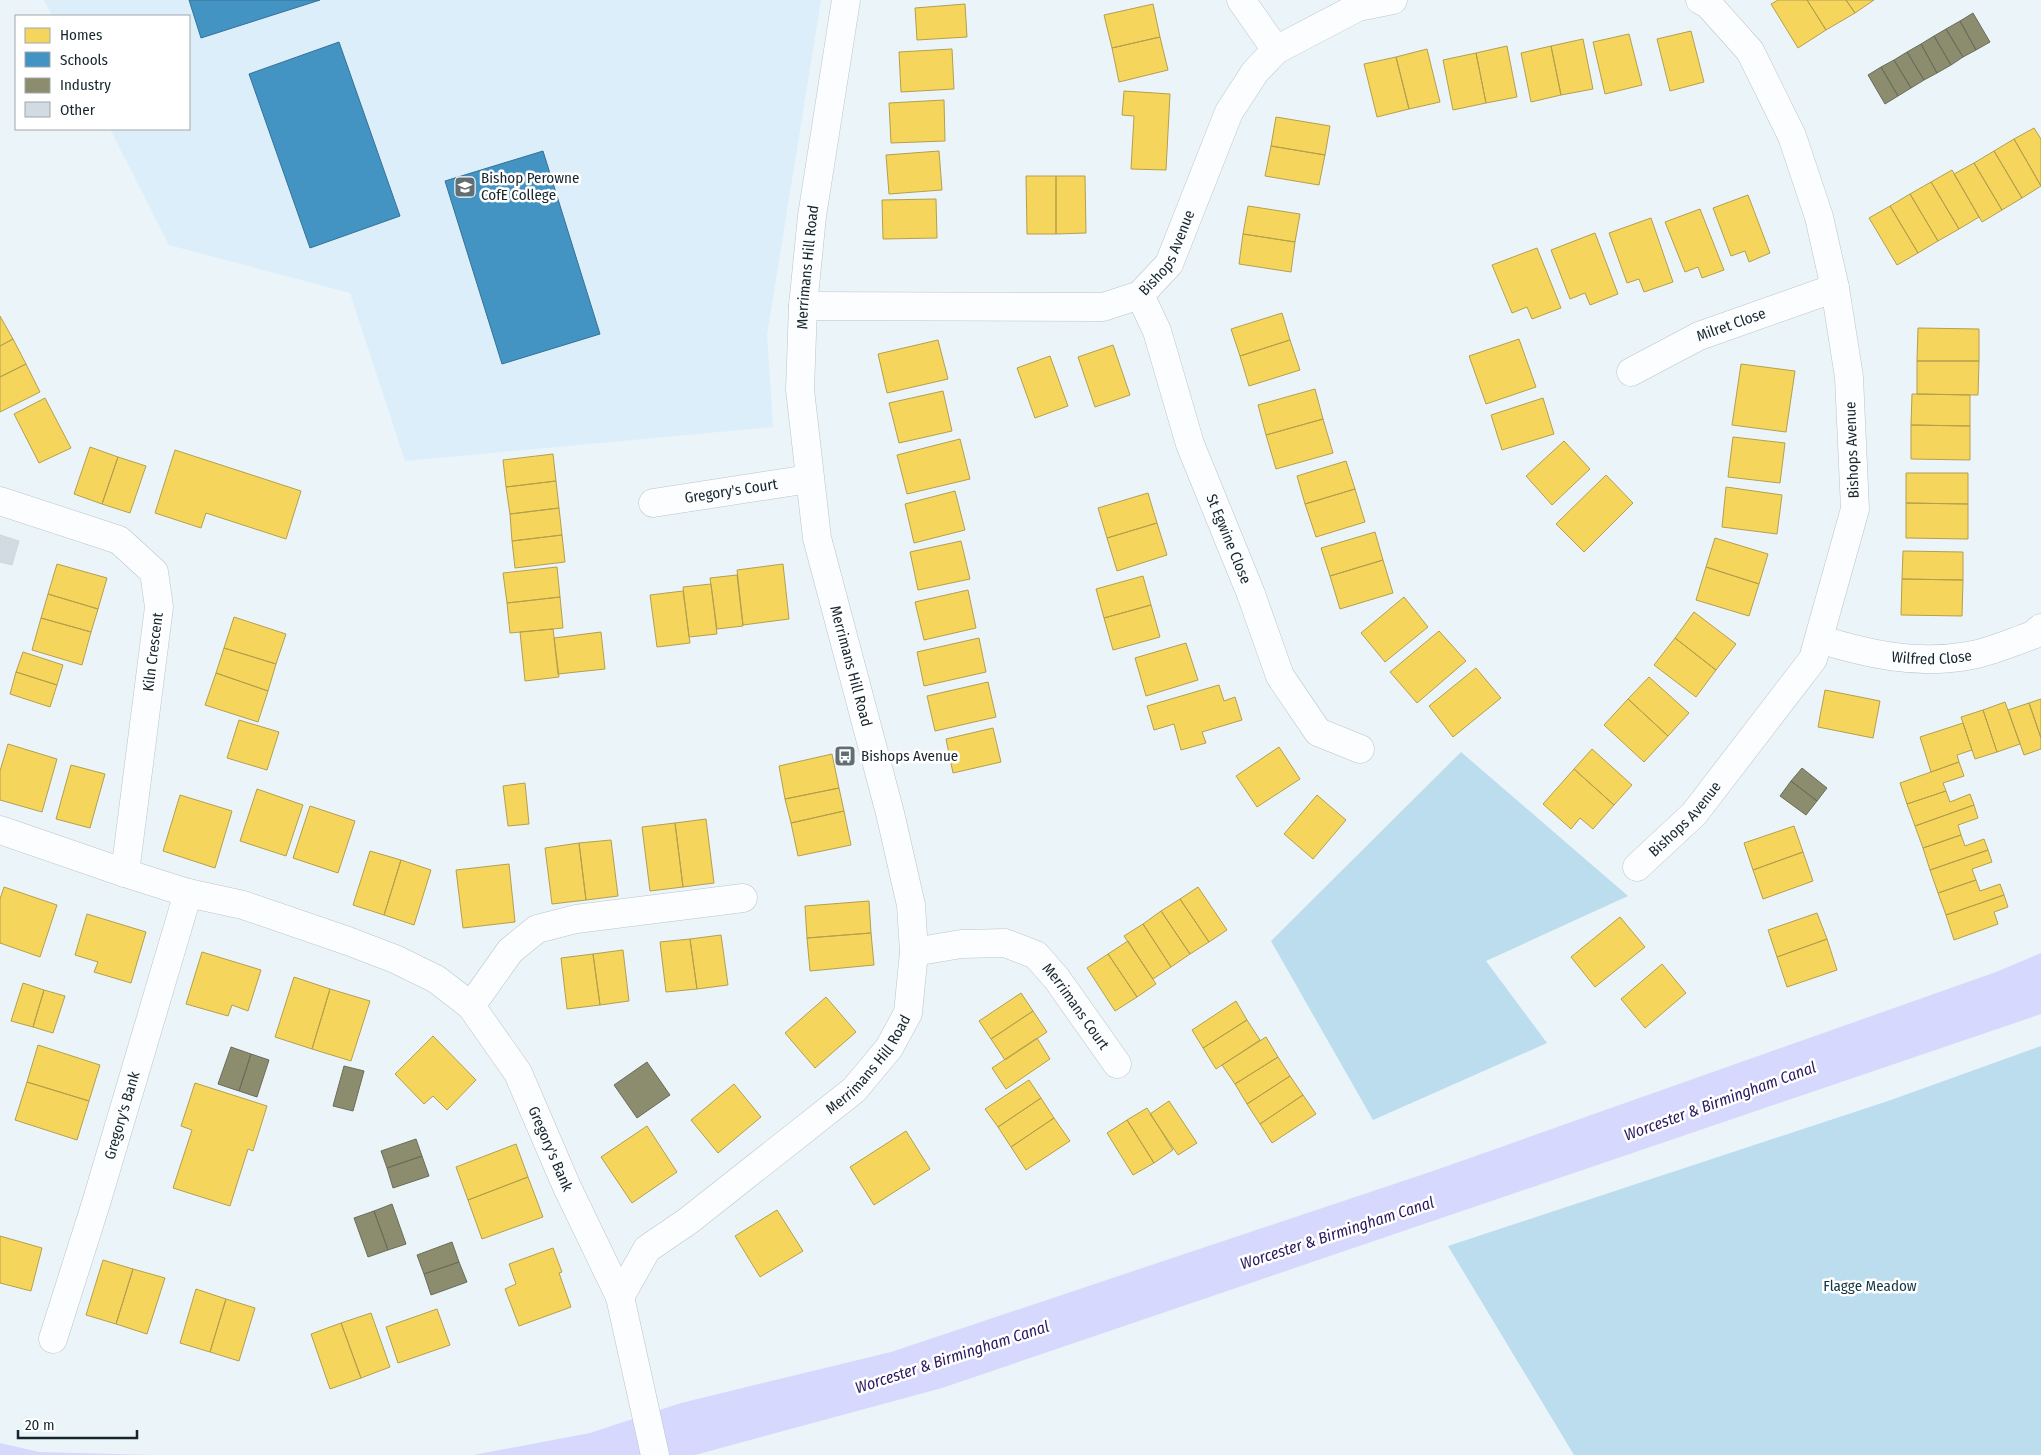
<svg xmlns="http://www.w3.org/2000/svg" width="2041" height="1455" font-family="'Fira Sans Condensed',sans-serif">
<style>
.built{fill:#dbeef9}
.green{fill:#bde}
.water{fill:#d7d8fd}
.homes{fill:#f6d55c;stroke:#b3a04e}
.schools{fill:#4393c3;stroke:#367296}
.industry{fill:#8c8c6e;stroke:#696d5a}
.building{fill:#d2dae2;stroke:#cfd7df}
.lines{fill:none;stroke-linecap:round;stroke-linejoin:round}
.minor-casing{stroke:#bac5cb;stroke-width:29}
.minor{stroke:#fcfdfe;stroke-width:28}
.labels{text-anchor:middle;dominant-baseline:central;stroke-width:5;stroke-linejoin:round;paint-order:stroke}
.poi-label{font-size:15px;fill:#17262d;stroke:#fff;text-anchor:start}
.street-label{font-size:15px;fill:#17262d;stroke:#fff}
.park-label{font-size:15px;fill:#143544;stroke:#fff}
.water-label{font-size:16px;font-style:italic;fill:#2b1a60;stroke:#fff}
</style>
<rect width="100%" height="100%" fill="#ebf4f8"/>
<path class="built" d="M44,0h777l-54,335 6,92 -368,34 -55,-168 -181,-48 -59,-116h79v-113h-137z"/>
<path class="green" d="M1461,752l167,144 -142,65 61,82 -174,77 -102,-179z
M2041,1046v409h-467l-126,-209 443,-146z"/>
<path class="water" d="M2041,953v61l-1099,374 -247,67h-222l117,-22 91,-30 210,-51 542,-181 563,-199z
M0,1443l39,9 114,3h-153z"/>
<path class="homes" d="M1778,0h29l19,30 -28,18 -27,-44z
M1807,0h39l9,13 -29,17z
M1846,0h28l-19,13z
M965,4l2,33 -50,3 -2,-32z
M1153,4l7,33 -48,11 -8,-33z
M1691,31l13,51 -34,9 -13,-52z
M1629,34l13,51 -37,9 -12,-52z
M1160,37l8,33 -49,12 -7,-34z
M1583,39l10,50 -32,6 -10,-49z
M1507,46l10,51 -31,6 -10,-50z
M1551,46l10,49 -30,7 -10,-49z
M952,49l2,40 -53,3 -2,-40z
M1427,49l13,53 -31,7 -13,-52z
M1476,53l10,50 -33,7 -10,-50z
M1396,57l13,52 -32,8 -13,-53z
M1124,91l46,3 -4,76 -35,-1 3,-53 -12,-1z
M944,100l1,41 -54,2 -2,-40z
M1276,117l54,9 -5,29 -54,-9z
M2034,128l7,11v47l-27,-47z
M2014,139l27,47 -19,12 -28,-47z
M1271,146l54,9 -6,30 -54,-9z
M939,151l3,39 -53,4 -3,-39z
M1994,151l28,47 -20,12 -28,-47z
M1974,163l28,47 -20,12 -28,-48z
M1952,170l27,47 -20,12 -28,-47z
M1026,176h30v58h-29z
M1056,176h29l1,57 -30,1z
M1931,182l28,47 -21,12 -28,-47z
M1910,194l28,47 -20,12 -28,-47z
M1748,195l22,58 -21,9 -4,-11 -14,5 -18,-48z
M936,199l1,39 -54,1 -1,-39z
M1248,206l52,8 -5,28 -52,-8z
M1890,206l28,47 -21,12 -28,-47z
M1700,209l24,61 -22,8 -4,-11 -13,5 -20,-50z
M1651,218l22,64 -29,10 -5,-13 -12,4 -18,-50z
M1595,233l23,61 -28,11 -5,-12 -15,6 -19,-49z
M1243,234l52,8 -4,30 -52,-8z
M1537,248l24,60 -29,11 -5,-12 -15,6 -20,-48z
M1282,313l8,27 -50,16 -9,-27z
M0,316l13,23 -13,7z
M1918,328l61,1v32h-62z
M13,339l13,25 -26,13v-31z
M1519,339l17,48 -50,17 -17,-48z
M938,340l10,39 -61,14 -9,-39z
M1290,340l10,30 -51,16 -9,-30z
M1113,345l17,50 -35,12 -17,-50z
M1050,356l18,50 -33,12 -18,-50z
M1917,361h62l-1,34 -61,-1z
M26,364l14,28 -40,20v-35z
M1741,364l54,7 -9,61 -54,-7z
M1315,389l8,30 -57,16 -8,-30z
M943,391l9,40 -53,12 -10,-40z
M1912,394l58,1v31l-59,-1z
M45,398l26,50 -32,15 -25,-49z
M1543,398l11,36 -52,16 -11,-35z
M1323,419l10,34 -57,16 -10,-34z
M1911,425l59,1v34l-59,-1z
M1733,437l52,6 -5,40 -52,-6z
M960,439l10,40 -63,15 -10,-39z
M1564,441l26,28 -38,36 -26,-29z
M90,447l28,10 -16,47 -28,-10z
M175,450l126,41 -15,48 -80,-26 -5,15 -46,-15z
M553,454l3,27 -50,6 -3,-27z
M118,457l28,9 -16,47 -28,-9z
M1346,461l9,28 -50,15 -8,-28z
M1906,473h62v31l-62,-1z
M1606,475l27,28 -49,49 -28,-28z
M556,481l3,27 -49,6 -4,-27z
M1726,487l56,8 -5,39 -55,-7z
M1355,489l10,33 -49,15 -11,-33z
M955,491l10,39 -51,13 -9,-39z
M1148,493l9,30 -50,15 -9,-30z
M1906,503l62,1v35l-62,-1z
M559,508l3,27 -50,6 -2,-27z
M1157,523l10,32 -50,16 -10,-33z
M1375,532l8,28 -53,16 -9,-28z
M562,535l3,27 -50,6 -3,-27z
M1715,538l53,16 -9,30 -53,-17z
M961,541l9,38 -52,11 -8,-38z
M1903,551l60,1v28l-61,-1z
M1383,560l10,33 -53,16 -10,-33z
M57,564l50,14 -9,31 -50,-15z
M783,564l6,55 -46,6 -6,-55z
M557,567l3,30 -53,6 -4,-30z
M1706,567l53,17 -10,32 -53,-16z
M737,575l6,51 -26,3 -7,-51z
M1143,576l8,29 -47,13 -8,-29z
M1902,579l61,1 -1,36 -61,-1z
M711,584l6,50 -28,3 -6,-50z
M968,590l8,38 -52,12 -9,-38z
M683,591l7,52 -33,4 -7,-52z
M48,594l50,15 -7,23 -50,-14z
M560,597l3,31 -53,5 -3,-30z
M1404,597l24,30 -43,35 -24,-29z
M1151,605l9,32 -47,13 -9,-32z
M1694,612l42,32 -20,26 -41,-32z
M234,617l52,17 -10,30 -52,-16z
M41,618l50,14 -9,33 -50,-15z
M553,629l6,48 -34,4 -5,-49z
M1439,631l27,30 -49,42 -27,-31z
M601,632l4,37 -47,5 -4,-36z
M979,638l7,34 -62,14 -7,-34z
M1675,638l41,32 -20,27 -42,-32z
M1186,643l12,37 -52,16 -11,-38z
M224,648l52,16 -8,27 -52,-18z
M23,652l40,13 -6,20 -41,-13z
M1476,668l25,30 -48,39 -24,-31z
M16,672l41,13 -7,22 -40,-13z
M216,673l52,18 -10,31 -53,-17z
M1649,677l40,36 -21,23 -40,-37z
M988,682l8,35 -61,14 -8,-35z
M1219,685l5,16 11,-4 7,23 -40,12 4,11 -25,7 -7,-26 -20,6 -7,-24z
M1825,690l55,11 -7,37 -55,-11z
M1628,699l40,37 -24,26 -40,-37z
M2041,699v39l-12,-35z
M2005,702l15,42 -23,8 -14,-42z
M2029,703l12,35v11l-17,6 -16,-45z
M1983,710l14,42 -22,7 -14,-42z
M239,720l40,12 -12,38 -40,-12z
M1963,723l9,27 -15,5 2,7 -28,10 -11,-35z
M993,728l8,34 -48,11 -7,-34z
M8,744l49,15 -15,53 -42,-12v-29z
M1279,747l21,32 -43,28 -21,-31z
M1592,749l40,36 -18,20 -40,-36z
M832,754l7,34 -54,11 -6,-33z
M1959,762l5,14 -21,7 3,8 -39,13 -7,-21z
M71,765l34,9 -15,54 -34,-9z
M1574,769l40,36 -21,24 -13,-11 -9,11 -28,-25z
M525,783l4,41 -21,2 -5,-40z
M839,788l5,23 -53,12 -6,-24z
M257,789l46,16 -17,51 -46,-15z
M1946,791l4,11 20,-8 4,11 -59,21 -8,-22z
M180,795l52,16 -17,57 -52,-17z
M1317,795l29,25 -33,39 -29,-25z
M1974,805l4,13 -20,7 3,10 -38,13 -8,-22z
M310,806l45,15 -17,52 -45,-15z
M844,811l7,34 -53,11 -7,-33z
M706,819l8,64 -31,4 -8,-64z
M675,823l8,64 -33,4 -8,-64z
M1794,826l9,26 -50,18 -9,-27z
M1961,835l4,11 19,-7 4,11 -58,20 -7,-22z
M611,840l7,56 -32,4 -7,-57z
M579,843l7,57 -34,4 -7,-56z
M1988,850l4,12 -20,7 4,11 -38,13 -8,-23z
M370,851l31,9 -17,55 -31,-10z
M1803,852l10,29 -50,18 -10,-29z
M401,860l30,10 -17,55 -30,-10z
M509,864l6,58 -52,6 -7,-58z
M1976,880l4,11 20,-7 4,11 -58,20 -8,-22z
M4,887l53,18 -17,52 -40,-14v-44z
M1198,887l29,43 -18,12 -29,-43z
M2004,895l4,12 -14,5 4,12 -44,16 -8,-25z
M1180,899l29,43 -19,12 -29,-43z
M869,901l2,32 -64,5 -2,-32z
M1161,911l29,43 -19,13 -28,-43z
M1817,913l10,26 -50,18 -9,-27z
M87,914l59,18 -15,51 -37,-11 4,-10 -23,-7z
M1620,917l25,30 -50,40 -24,-30z
M1143,924l28,43 -18,12 -29,-43z
M871,933l3,32 -64,6 -3,-33z
M721,935l7,50 -31,4 -7,-50z
M690,939l7,50 -31,3 -6,-50z
M1827,939l10,31 -50,17 -10,-30z
M1128,941l28,43 -19,13 -29,-43z
M623,950l6,51 -29,4 -7,-51z
M202,952l59,18 -13,41 -16,-6 -4,11 -42,-12z
M593,954l7,51 -33,4 -6,-51z
M1108,954l29,43 -22,14 -28,-43z
M1662,964l24,29 -41,35 -24,-29z
M294,977l36,12 -18,60 -37,-12z
M23,983l21,7 -11,37 -22,-6z
M330,989l40,12 -19,60 -39,-12z
M44,990l21,6 -12,37 -20,-6z
M1021,993l12,18 -42,28 -12,-18z
M826,997l30,35 -41,36 -30,-35z
M1236,1001l11,19 -44,28 -11,-18z
M1033,1011l14,21 -42,28 -14,-21z
M1247,1020l13,20 -44,29 -13,-21z
M433,1036l43,44 -29,30 -14,-14 -9,8 -29,-30z
M1266,1037l12,20 -43,27 -13,-19z
M1037,1038l13,21 -44,30 -14,-21z
M38,1045l62,20 -11,36 -62,-19z
M1278,1057l12,19 -43,28 -12,-20z
M1290,1076l13,19 -43,29 -13,-20z
M1029,1080l12,18 -43,29 -13,-18z
M27,1082l62,19 -12,39 -62,-20z
M195,1083l72,23 -14,45 -5,-2 -18,57 -57,-18 19,-58 -11,-4z
M734,1084l27,33 -43,36 -27,-33z
M1303,1095l13,19 -44,29 -12,-19z
M1041,1098l13,20 -43,29 -13,-20z
M1169,1101l28,42 -19,12 -28,-41z
M1147,1108l26,42 -19,13 -27,-43z
M1054,1118l16,23 -44,29 -15,-23z
M1127,1120l27,43 -21,12 -26,-42z
M647,1126l30,46 -45,31 -31,-46z
M906,1131l24,38 -56,36 -24,-38z
M516,1144l12,33 -60,23 -12,-33z
M528,1177l15,40 -61,22 -14,-39z
M777,1210l26,41 -43,26 -25,-41z
M0,1236l42,12 -11,43 -31,-8z
M553,1248l9,24 -3,1 12,34 -52,19 -14,-37 11,-5 -7,-20z
M103,1260l30,9 -17,55 -30,-9z
M133,1269l32,9 -18,56 -31,-10z
M196,1289l30,10 -16,53 -30,-9z
M226,1299l29,9 -16,53 -29,-9z
M437,1309l13,36 -52,18 -12,-36z
M371,1313l19,54 -29,11 -20,-55z
M341,1323l20,55 -31,11 -19,-55z"/>
<path class="schools" d="M189,0h131l-119,38z
M339,42l61,174 -90,32 -61,-174z
M543,151l57,183 -98,30 -57,-183z"/>
<path class="industry" d="M1973,13l17,29 -14,8 -16,-29z
M1960,21l16,29 -13,7 -17,-28z
M1946,29l17,28 -12,8 -17,-29z
M1934,36l17,29 -14,8 -16,-29z
M1921,44l16,29 -13,7 -17,-28z
M1907,52l17,28 -13,8 -17,-28z
M1894,60l17,28 -13,8 -17,-29z
M1881,67l17,29 -13,8 -17,-29z
M1802,768l25,20 -10,13 -26,-20z
M1791,781l26,20 -11,14 -26,-19z
M231,1047l20,7 -12,37 -21,-7z
M251,1054l18,6 -12,37 -18,-6z
M647,1062l23,33 -33,23 -23,-33z
M344,1066l20,5 -11,40 -20,-5z
M416,1139l6,17 -35,12 -6,-17z
M422,1156l7,20 -36,12 -6,-20z
M392,1204l14,40 -18,6 -14,-39z
M374,1211l14,39 -20,7 -14,-39z
M452,1242l7,20 -35,12 -7,-19z
M459,1262l8,20 -36,13 -7,-21z"/>
<path class="building" d="M0,535l19,6 -7,24 -12,-3z"/>
<g class="lines">
<g class="minor-casing">
<g id="minor">
<path d="M1241,0l35,50"/>
<path id="s1" d="M1140,295l17,36 33,113 61,150 29,82 38,56 42,17"/>
<path id="s2" d="M803,306l300,1 37,-12 29,-31 60,-152 26,-40 21,-22 82,-43 35,-7"/>
<path id="s3" d="M1631,372l68,-36 136,-48"/>
<path d="M0,501l119,39 35,32 5,35 -34,266"/>
<path id="s4" d="M653,503l156,-24"/>
<path id="s5" d="M1819,639c48,15 97,26 148,17 22,-3 45,-14 66,-21l8,-7"/>
<path id="s6" d="M0,830l125,43 63,20 55,12 105,36 47,18 41,20 35,27 47,67 49,114 53,110 35,158"/>
<path id="s7" d="M1637,867l57,-53 119,-155 42,-150 -6,-132 -14,-89 -16,-71 -27,-81 -42,-85 -42,-47 -8,-4"/>
<path id="s8" d="M914,952l47,-8 44,-1 31,12 21,24 60,85"/>
<path d="M471,1006l39,-55 27,-22 39,-10 167,-21"/>
<path id="s9" d="M620,1297l27,-48 41,-28 166,-131 35,-42 19,-35 6,-61 -3,-47 -21,-92 -73,-275 -17,-148 3,-84 9,-90 34,-216"/>
<path id="s10" d="M53,1339l44,-139 91,-307"/>
</g>
</g>
<use href="#minor" class="minor"/>
</g>
<defs>
<g id="school-square" transform="scale(1.125)"><rect x="-9" y="-9" width="18" height="18" rx="4" fill="#616e74" stroke="#fff"/><path d="M0-5L7-2L0 1L-7-2ZM-4 1L0 2.5L4 1V4Q0 6-4 4Z" fill="#fff"/></g>
<g id="bus-square" transform="scale(1.125)"><rect x="-9" y="-9" width="18" height="18" rx="4" fill="#616e74" stroke="#fff"/><path d="M-5-6H5V4H4V6H2V4H-2V6H-4V4H-5ZM-3.5-4V0h7V-4ZM-3.5 1.2v1.5H-2V1.2ZM2 1.2v1.5H3.5V1.2Z" fill="#fff"/></g>
</defs>
<g fill-rule="evenodd">
<use href="#school-square" x="465" y="187"/>
<use href="#bus-square" x="845" y="756"/>
</g>
<g class="labels">
<g class="poi-label">
<text x="481" y="178">Bishop Perowne<tspan x="481" dy="17">CofE College</tspan></text>
<text x="861" y="756">Bishops Avenue</text>
</g>
<g class="street-label">
<text stroke="none"><textPath href="#s2" startOffset="390">Bishops Avenue</textPath></text>
<text stroke="none"><textPath href="#s9" startOffset="1170">Merrimans Hill Road</textPath></text>
<text stroke="none"><textPath href="#s3" startOffset="111">Milret Close</textPath></text>
<text transform="translate(1852 450) rotate(-92)">Bishops Avenue</text>
<text stroke="none"><textPath href="#s4" startOffset="79">Gregory's Court</textPath></text>
<text stroke="none"><textPath href="#s1" startOffset="260">St Egwine Close</textPath></text>
<text transform="translate(153 652) rotate(-83)">Kiln Crescent</text>
<text stroke="none"><textPath href="#s5" startOffset="115">Wilfred Close</textPath></text>
<text transform="translate(851 666) rotate(75)">Merrimans Hill Road</text>
<text stroke="none"><textPath href="#s7" startOffset="68">Bishops Avenue</textPath></text>
<text stroke="none"><textPath href="#s8" startOffset="190">Merrimans Court</textPath></text>
<text stroke="none"><textPath href="#s9" startOffset="345">Merrimans Hill Road</textPath></text>
<text stroke="none"><textPath href="#s10" startOffset="234">Gregory's Bank</textPath></text>
<text stroke="none"><textPath href="#s6" startOffset="670">Gregory's Bank</textPath></text>
</g>
<g class="park-label">
<text x="1870" y="1286">Flagge Meadow</text>
</g>
<g class="water-label">
<text transform="translate(1720 1101) rotate(-20)">Worcester &amp; Birmingham Canal</text>
<text transform="translate(1337 1233) rotate(-18)">Worcester &amp; Birmingham Canal</text>
<text transform="translate(952 1357) rotate(-18)">Worcester &amp; Birmingham Canal</text>
</g>
</g>
<rect x="15" y="15" width="175" height="115" fill="#ffffff" stroke="#a2a8ab"/>
<rect x="25" y="28" width="25" height="15" fill="#f6d55c" stroke="#a2a8ab"/>
<text x="60" y="40" font-size="15" fill="#17262d">Homes</text>
<rect x="25" y="52" width="25" height="15" fill="#4393c3" stroke="#a2a8ab"/>
<text x="60" y="65" font-size="15" fill="#17262d">Schools</text>
<rect x="25" y="78" width="25" height="15" fill="#8c8c6e" stroke="#a2a8ab"/>
<text x="60" y="90" font-size="15" fill="#17262d">Industry</text>
<rect x="25" y="102" width="25" height="15" fill="#d2dae2" stroke="#a2a8ab"/>
<text x="60" y="115" font-size="15" fill="#17262d">Other</text>
<path d="M18 1430v8h119v-8" fill="none" stroke="#17262d" stroke-width="2.5"/>
<text x="25" y="1430" font-size="15" fill="#17262d" stroke="#ffffff" stroke-width="4" paint-order="stroke">20 m</text>
</svg>
